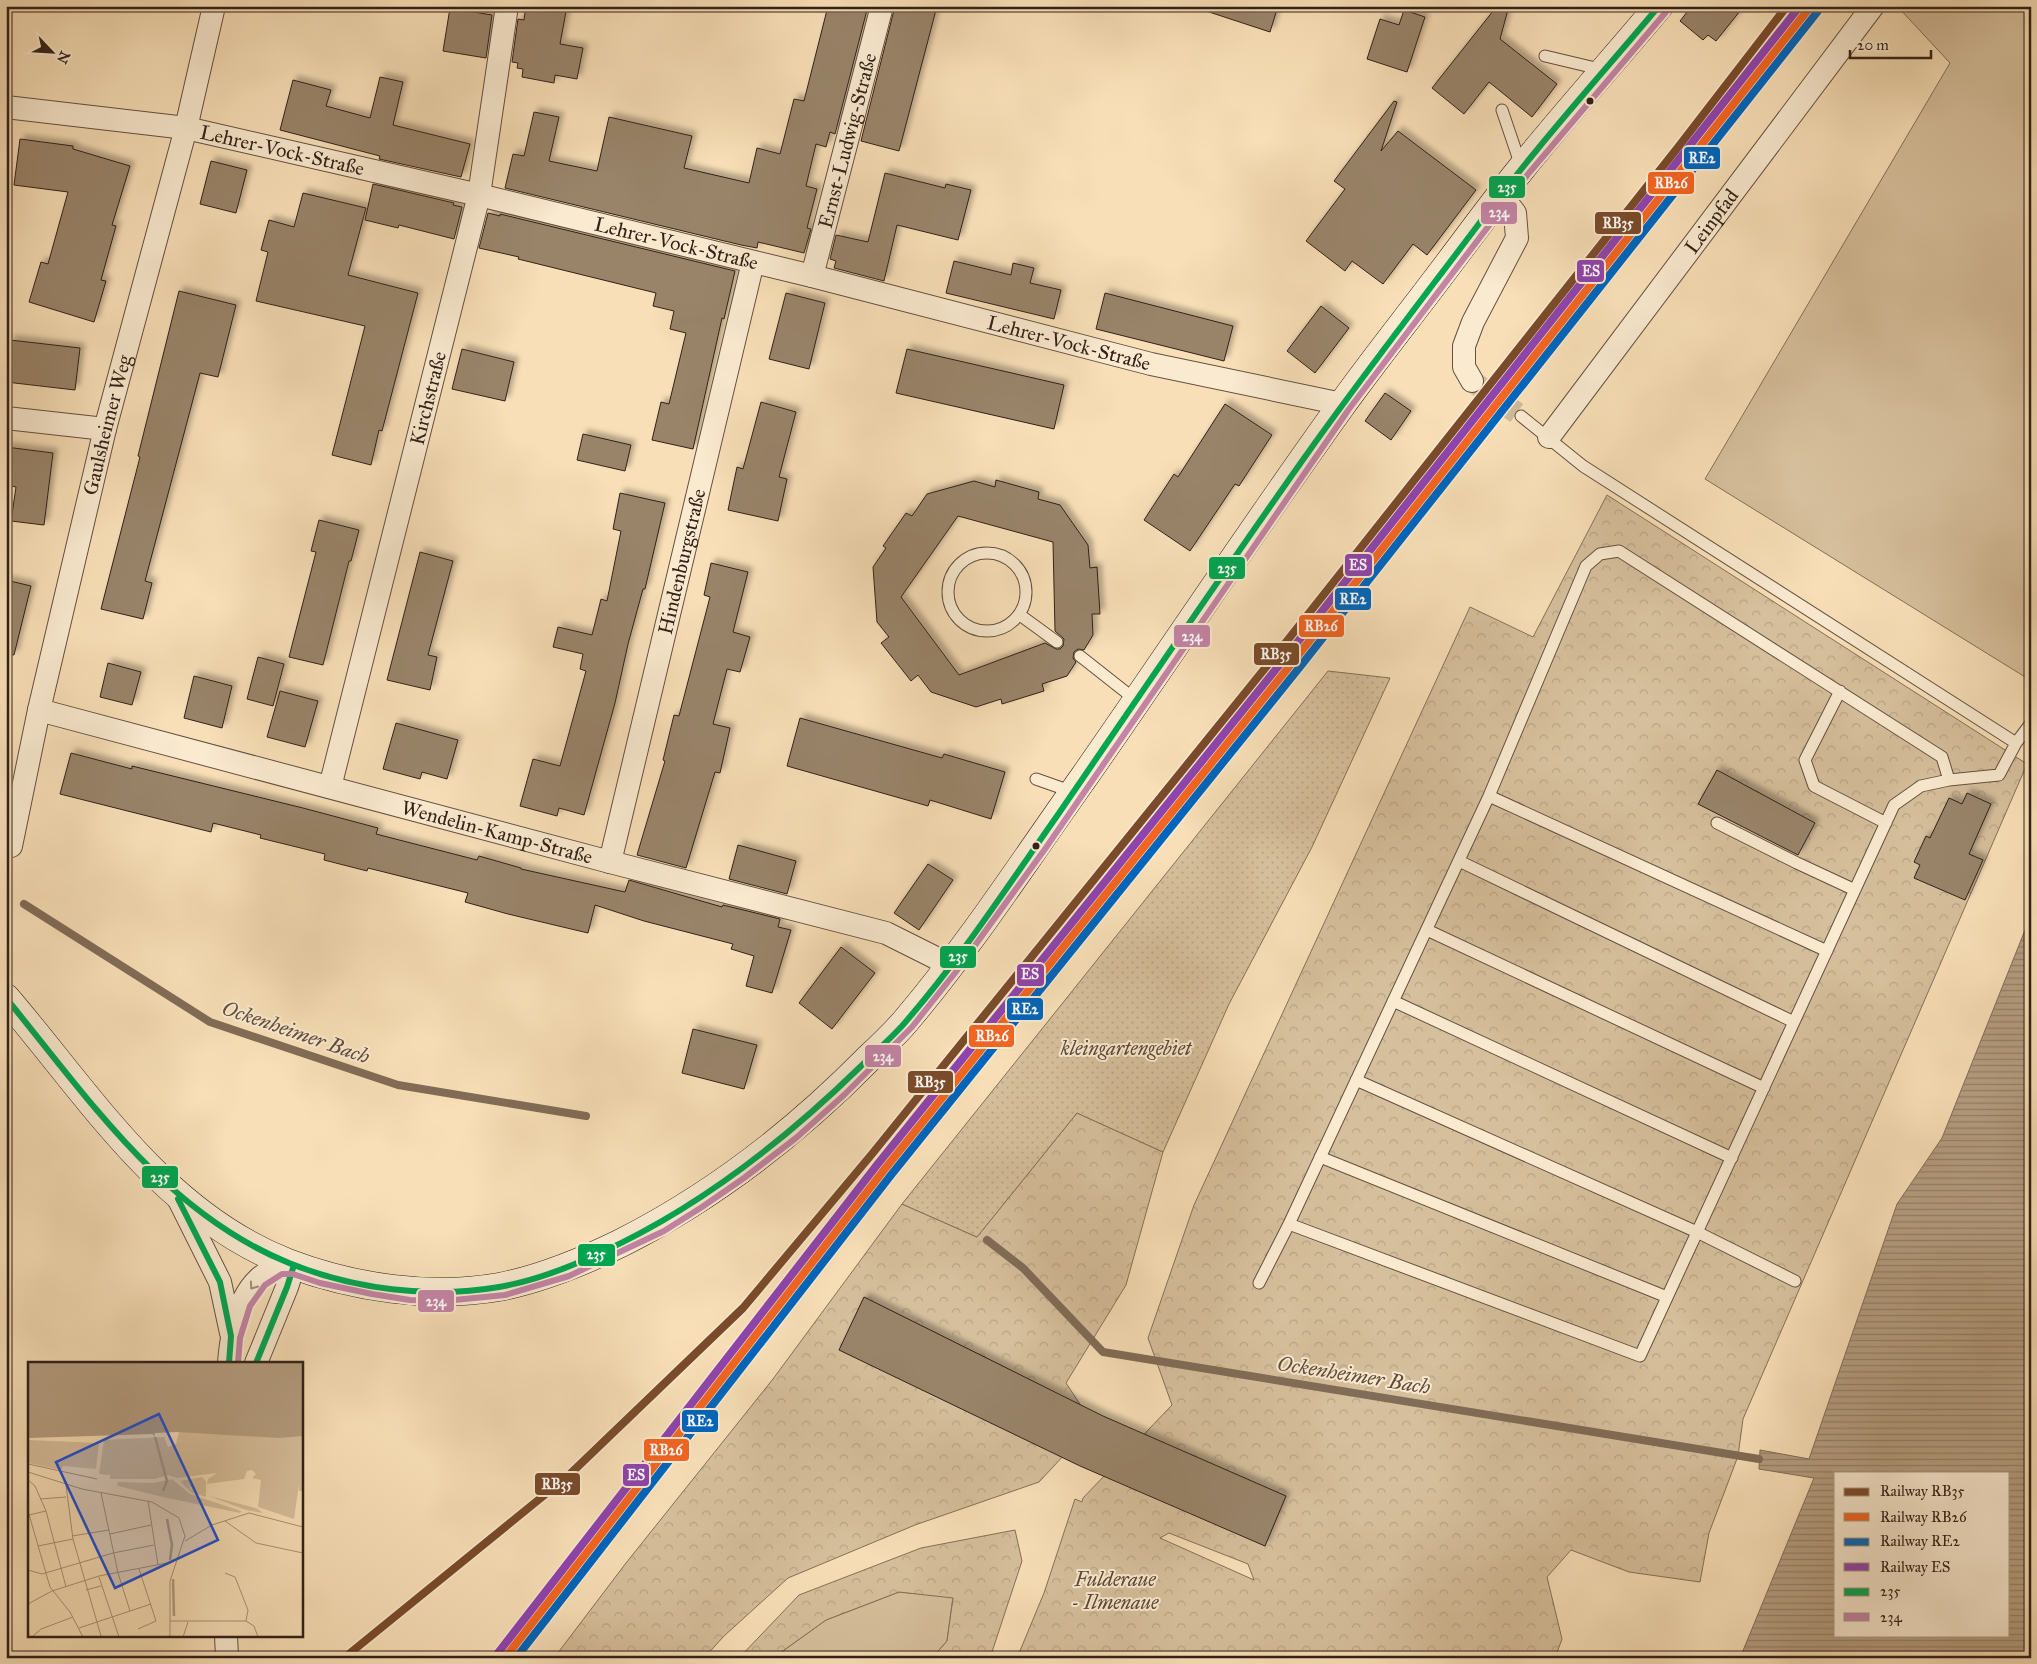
<svg xmlns="http://www.w3.org/2000/svg" width="2037" height="1664" font-family="'IM FELL Great Primer',serif">
<style>
.grass{fill:#d6bf9c;stroke:#84705a}
.forest{fill:url(#forest-crowns);stroke:#84705a;fill-rule:evenodd}
.garden{fill:url(#garden-dots);stroke:#84705a}
.water{fill:url(#water-rules);stroke:#816c57;fill-rule:evenodd}
.lines{fill:none;stroke-linecap:round;stroke-linejoin:round}
.stream{stroke:#816c57;stroke-width:8}
.building{fill:#99846b;stroke:#322118;fill-rule:evenodd;filter:url(#shadow)}
.minor-tunnel{stroke:#d0b997;stroke-width:22;stroke-dasharray:22 11;stroke-linecap:butt}
.service-casing{stroke:#645040;stroke-width:13}
.minor-casing{stroke:#645040;stroke-width:24}
.secondary-casing{stroke:#322118;stroke-width:29}
.service{stroke:#faead0;stroke-width:11}
.minor{stroke:#faead0;stroke-width:22}
.secondary{stroke:#faead0;stroke-width:28}
.bus-1-casing{stroke:#faead0;stroke-width:10}
.bus-2-casing{stroke:#faead0;stroke-width:10}
.bus-1{stroke:#00a651;stroke-width:6}
.bus-2{stroke:#c384a6;stroke-width:6}
.rail-1-casing{stroke:#faead0;stroke-width:11}
.rail-2-casing{stroke:#faead0;stroke-width:11}
.rail-3-casing{stroke:#faead0;stroke-width:11}
.rail-4-casing{stroke:#faead0;stroke-width:11}
.rail-1{stroke:#7a4b2a;stroke-width:8}
.rail-2{stroke:#f26522;stroke-width:8}
.rail-3{stroke:#0065bd;stroke-width:8}
.rail-4{stroke:#8e44ad;stroke-width:8}
.oneway{stroke:#a0907d}
.bus-dot{fill:#322118;stroke:#faead0;stroke-width:2}
.labels{text-anchor:middle;dominant-baseline:central;stroke-width:4;stroke-linejoin:round;paint-order:stroke}
.street-label{font-size:20px;fill:#322118;stroke:#faead0}
.park-label{font-size:20px;font-style:italic;fill:#5b4839;stroke:#faead0}
.water-label{font-size:21px;font-style:italic;fill:#604d3d;stroke:#faead0}
.inset-river{fill:none;stroke:#b59e81;stroke-width:2.5}
.inset-road{fill:none;stroke:#a99377;stroke-width:1}
.view{fill:#1d4ed8;fill-opacity:0.15;stroke:#1d4ed8;stroke-width:2.5}
.inset-edge{fill:none;stroke:#322118;stroke-width:2.5}
.line-badge{stroke:#faead0;stroke-width:2}
.badge-label{font-size:14px;text-anchor:middle;font-weight:bold;fill:#fff}
</style>
<defs>
<pattern id="forest-crowns" width="20" height="18" patternUnits="userSpaceOnUse" patternTransform="scale(1.25)"><rect width="20" height="18" fill="#d6bf9c"/><path d="M2 6a3 3 0 1 1 6 0M12 15a3 3 0 1 1 6 0" fill="none" stroke="#b8a486"/></pattern>
<pattern id="garden-dots" width="8" height="8" patternUnits="userSpaceOnUse" patternTransform="scale(1.25)"><rect width="8" height="8" fill="#d6bf9c"/><path d="M2 2h.1M6 6h.1" fill="none" stroke="#b8a486" stroke-width="1.8" stroke-linecap="round"/></pattern>
<pattern id="water-rules" width="6" height="5" patternUnits="userSpaceOnUse" patternTransform="scale(1.25)"><rect width="6" height="5" fill="#b59e81"/><path d="M0 2.5h6" fill="none" stroke="#948069"/></pattern>
<filter id="shadow"><feDropShadow dx="4.5" dy="-4.5" stdDeviation="2.5" flood-color="#0004"/></filter>
</defs>
<rect width="100%" height="100%" fill="#f8dfb7"/>
<filter id="stains"><feTurbulence type="fractalNoise" baseFrequency=".004" numOctaves="4"/><feColorMatrix values="0 0 0 0 .2 0 0 0 0 .09 0 0 0 0 .02 0 0 0 .5 -.17"/></filter>
<radialGradient id="worn" r=".72"><stop offset=".6" stop-color="#630" stop-opacity="0"/><stop offset="1" stop-color="#630" stop-opacity=".3"/></radialGradient>
<path class="grass" d="M1897,6h134l-1,674 -325,-201 245,-416z
M899,1592l54,5 -6,44 -15,17h-156l4,-5 46,-33z"/>
<path class="forest" d="M1607,495l420,269 -284,655 -5,37 -29,77 -9,49 -71,-10 -58,-22 -24,27 15,62 -7,19h-532v-2l-6,2 27,-65 31,-94 7,3 1,-4 89,-93 -24,-67 46,-133 276,-598 63,30zM1169,1533l79,31 6,16 -94,-42z
M1077,1113l86,39 -37,133 -60,98 27,41 -54,58 -124,43 -127,53 -64,58 -20,22h-150l72,-95 147,-184 129,-175 75,33z
M1015,1530l7,31 -32,97h-58l15,-17 6,-43 -54,-6 -73,28 -46,33 -4,5h-37l60,-63 122,-47z"/>
<path class="garden" d="M1328,671l62,7 -78,169 -83,157 -66,148 -86,-39 -100,124 -75,-33z"/>
<path class="water" d="M2031,915v743h-291l74,-180 -55,-9 1,-19 49,9 88,-255 45,-66zM1836,1473h172v162h-172z"/>
<g class="lines">
<path class="stream" d="M24,904l186,118 188,63 188,31
M987,1240l36,28 80,84 656,107"/>
</g>
<path class="building" d="M526,6h41l-7,38 23,4 -6,31 -22,-4 -1,8 -32,-6 1,-8 -6,-1 1,-5 -6,-1 6,-43 6,1z
M828,6h40l-33,128 -5,-2 -4,15 -10,-3 -10,42 11,3 -10,39 4,1 -7,24 -46,-11 -1,6 -16,-3 -236,-57 8,-34 11,2 10,-44 25,5 -10,44 48,10 12,-54 83,19 -8,32 65,15 8,-35 23,6 14,-55 10,2z
M895,6h42l-38,145 -38,-10z
M1203,6h75l-8,26 -67,-22z
M1497,6h12l-9,33 57,45 -25,33 -43,-35 -25,32 -32,-26z
M1692,6h52l-28,35 -8,-6 -5,5 -23,-19z
M450,8l42,7 -6,43 -43,-7z
M1404,10l21,7 -18,55 -40,-13 13,-40 19,6z
M380,77l23,5 -10,43 77,19 -9,33 -82,-18 1,-3 -100,-26 13,-50 38,10 -5,16 44,12z
M1394,101l3,1 -16,49 17,-20 78,59 -49,65 -14,-11 -30,40 -31,-23 -7,10 -39,-30 39,-52 -11,-8z
M20,139l53,7v3l57,17 -18,59 4,1 -15,54 5,1 -12,41 -65,-20 12,-40 7,2 20,-72 -54,-7z
M211,161l36,9 -11,43 -36,-9z
M885,173l60,15 1,-4 25,6 -13,50 -61,-15 -13,56 -50,-13 2,-7 -6,-2 6,-24 32,7z
M373,184l81,19 -1,2 9,2 -8,32 -55,-14 -1,3 -33,-8z
M303,193l63,15 -18,67 70,18 -36,138 -3,-1 -8,35 -39,-10 33,-129 -109,-25 12,-49 -7,-2 8,-30 25,7z
M488,213l12,3v-2l235,57 -11,48 -2,-1 -29,131 -41,-9 9,-38 8,2 17,-71 -16,-4 4,-18 -21,-5 3,-13 -138,-34 1,-2 -40,-9z
M954,261l57,14 2,-12 21,5 -4,15 31,7 -7,29 -108,-26z
M179,291l57,14 -18,72 -18,-4 -55,208 7,2 -9,36 -42,-10 39,-152 -2,-1z
M786,293l39,10 -16,66 -40,-10z
M1105,293l128,33 -9,35 -128,-32z
M1321,306l28,22 -34,45 -28,-22z
M10,340l70,8 -5,42 -69,-8z
M462,349l52,13 -9,39 -53,-12z
M907,349l157,36 -10,44 -158,-36z
M1385,393l26,18 -20,29 -26,-19z
M761,402l35,10 -17,65 8,2 -9,42 -50,-11 9,-43 6,2z
M1225,404l47,31 -33,51 -4,-2 -45,67 -46,-31 30,-46 4,3z
M583,434l48,11 -6,26 -48,-11z
M6,447l47,6 -9,72 -33,-4 5,-34 -10,-2z
M996,480l43,12 -1,7 22,6 28,40 2,23 7,-1 3,47h-8l1,21 -9,15 -6,-1 -4,3 -1,6 3,4 -9,14 -25,8 2,7 -42,13 -1,-5 -25,8 -45,-15 -13,-17 -7,6 -30,-38 8,-6 -12,-15 -4,-55 13,-19 -3,-2 23,-33 6,3 15,-22 47,-13 21,6zM958,516l95,26 2,89 9,8 -1,7 -3,3h-4l-11,-6 -86,32 -58,-78z
M620,493l45,10 -20,86h-2l-15,55 -13,59 -31,112 -25,-7 -2,8 -37,-10 13,-47 27,7 26,-95 -6,-2 3,-15 -30,-7 5,-20 34,8 9,-36 6,2 14,-70 -8,-2z
M319,520l40,10 -8,31h-2l-26,104 -34,-8 27,-105 -5,-1z
M420,552l33,9 -25,94 9,2 -7,33 -43,-10z
M711,563l37,9 -15,60 17,5 -10,35 -13,-3 -14,55 17,4 -10,45 -5,-1 -29,96 -49,-13 28,-94 -2,-1 11,-45 5,1 31,-119 -6,-2z
M6,580l25,6 -17,69 -8,-1z
M258,657l26,7 -11,42 -26,-7z
M108,663l33,9 -9,33 -32,-8z
M194,676l38,10 -10,42 -38,-10z
M280,691l38,10 -13,46 -38,-10z
M800,718l142,40 2,-4 61,18 -14,47 -61,-19 -2,6 -141,-40z
M396,723l62,17 -11,39 -25,-7 -2,7 -37,-10z
M71,753l61,16v-3l171,42 75,20 -2,6 101,26 2,-4 42,12v1l104,23 4,-12 93,27 1,-2 57,14 -2,8 13,3 -19,63 -26,-7 8,-30 -23,-7 2,-5 -89,-23 -49,-16 -7,28 -80,-19 -43,-12 3,-9 -100,-25 -1,3 -43,-11 1,-6 -65,-16 1,-3 -48,-12 -2,9 -151,-38z
M1717,770l98,53 -17,32 -100,-51z
M1967,793l24,11 -22,50 14,6 -18,40 -51,-22 6,-13 -6,-3 12,-26 4,2 19,-40 13,6z
M738,845l58,16 -9,33 -58,-15z
M928,864l25,16 -34,50 -25,-17z
M841,947l34,26 -43,56 -33,-26z
M693,1029l64,16 -13,44 -62,-16z
M864,1297l239,119 183,80 -21,50 -185,-80 -241,-116z"/>
<g class="lines">
<path class="minor-tunnel" d="M1472,381l49,35"/>
<g class="service-casing">
<path id="service" d="M1545,56l59,14
M1502,110l19,56
M1521,416l62,50 433,277
M948 592a39 39 0 1 1 78 0a39 39 0 1 1-78 0Z
M1020,615l37,27
M1080,656l57,45
M1840,691l-35,69 9,26 72,37
M1036,779l37,13
M1949,780l-7,-23 -323,-206 -19,3 -14,12 -97,230 -200,428 351,132 254,-551 27,-19 28,-6 50,-5 17,-32 15,-20
M1489,796l338,155
M1717,823l80,40 58,27
M1459,861l335,161
M1427,930l337,158
M1393,1001l339,157
M1356,1080l341,152 98,49
M1320,1157l347,140
M1259,1283l30,-59"/>
</g>
<g class="minor-casing">
<g id="minor">
<path id="s1" d="M6,107l180,21 293,67 333,81 339,88 191,40"/>
<path id="s2" d="M812,276l70,-270"/>
<path d="M1472,381l-8,-14v-21l9,-24 44,-84 -2,-25 -14,-18"/>
<path d="M6,418l99,11"/>
<path id="s3" d="M1549,437l324,-431"/>
<path id="s4" d="M39,710l571,152 276,71 50,25 12,10"/>
<path id="s5" d="M330,787l149,-592 28,-189"/>
<path id="s6" d="M11,846l28,-136 66,-281 81,-301 28,-122"/>
<path id="s7" d="M610,862l143,-600"/>
<path d="M176,1194l44,88 11,51"/>
<path d="M229,1363c3,-41 15,-96 65,-98l-7,22 -31,76"/>
<path d="M226,1635l1,23"/>
</g>
</g>
<g class="secondary-casing">
<path id="secondary" d="M6,998c84,98 156,216 282,265 66,25 142,36 211,24 42,-8 83,-25 122,-44 93,-47 174,-110 247,-184 14,-13 29,-27 41,-42 64,-76 118,-160 175,-240 86,-123 169,-249 257,-371 30,-42 62,-82 93,-123 29,-38 57,-77 87,-114 44,-55 92,-108 138,-163"/>
</g>
<use href="#service" class="service"/>
<use href="#minor" class="minor"/>
<use href="#secondary" class="secondary"/>
<g class="bus-1-casing">
<path id="bus-1" d="M6,998c82,100 159,215 283,265 64,26 141,36 210,24 35,-6 69,-19 101,-34 97,-44 183,-111 259,-185 14,-14 29,-27 43,-42 57,-65 105,-139 155,-210 83,-121 165,-242 250,-362 41,-58 84,-114 127,-171 34,-44 66,-89 102,-132 40,-49 82,-96 123,-145
M178,1199l42,83 11,54 -2,27
M256,1363l31,-76 7,-22"/>
</g>
<g class="bus-2-casing">
<path id="bus-2" d="M238,1363l2,-25 10,-32 15,-21 17,-11h11l27,9 52,11 38,6 34,1 61,-6 64,-19 95,-45 38,-24 42,-29 52,-40 48,-43 68,-68 43,-54 90,-124 304,-440 180,-236 137,-161"/>
</g>
<use href="#bus-1" class="bus-1"/>
<use href="#bus-2" class="bus-2"/>
<g class="rail-1-casing">
<path id="rail-1" d="M344,1658l225,-183 174,-167 129,-154 407,-503 400,-505 108,-140"/>
</g>
<g class="rail-2-casing">
<path id="rail-2" d="M505,1658l379,-488 408,-507 519,-657"/>
</g>
<g class="rail-3-casing">
<path id="rail-3" d="M516,1658l375,-483 408,-507 519,-657"/>
</g>
<g class="rail-4-casing">
<path id="rail-4" d="M498,1653l379,-488 408,-507 515,-652"/>
</g>
<use href="#rail-1" class="rail-1"/>
<use href="#rail-2" class="rail-2"/>
<use href="#rail-3" class="rail-3"/>
<use href="#rail-4" class="rail-4"/>
</g>
<defs><path id="oneway-chevron" d="M-2-3.5L2.5 0L-2 3.5" fill="none" stroke-width="1.6" stroke-linecap="round" stroke-linejoin="round" transform="scale(1.25)"/></defs>
<use class="oneway" href="#oneway-chevron" transform="translate(253 1286) rotate(126)"/>
<g class="bus-dot">
<circle cx="1590" cy="101" r="4.5"/>
<circle cx="1036" cy="846" r="4.5"/>
</g>
<g class="labels">
<g class="street-label">
<text stroke="none"><textPath href="#s2" startOffset="140">Ernst-Ludwig-Straße</textPath></text>
<text stroke="none"><textPath href="#s1" startOffset="280">Lehrer-Vock-Straße</textPath></text>
<text stroke="none"><textPath href="#s3" startOffset="270">Leinpfad</textPath></text>
<text stroke="none"><textPath href="#s1" startOffset="685">Lehrer-Vock-Straße</textPath></text>
<text stroke="none"><textPath href="#s1" startOffset="1090">Lehrer-Vock-Straße</textPath></text>
<text stroke="none"><textPath href="#s5" startOffset="401">Kirchstraße</textPath></text>
<text stroke="none"><textPath href="#s6" startOffset="432">Gaulsheimer Weg</textPath></text>
<text stroke="none"><textPath href="#s7" startOffset="309">Hindenburgstraße</textPath></text>
<text stroke="none"><textPath href="#s4" startOffset="474">Wendelin-Kamp-Straße</textPath></text>
</g>
<g class="park-label">
<text x="1126" y="1048">kleingartengebiet</text>
<text x="1115" y="1579">Fulderaue<tspan x="1115" dy="23">- Ilmenaue</tspan></text>
</g>
<g class="water-label">
<text transform="translate(296 1032) rotate(19)">Ockenheimer Bach</text>
<text transform="translate(1354 1375) rotate(9)">Ockenheimer Bach</text>
</g>
</g>
<g transform="translate(28 1362)">
<rect width="275" height="275" fill="#f8dfb7"/>
<path d="M0,78l71,3 -3,26 -33,-3 -2,4 -33,-7zM178,119v13l-11,-2 -9,-9z" fill="#d6bf9c"/>
<path d="M275,0v129h-4v-7l-5,35 -36,-12 3,-27 -9,-2 4,-4 -4,-4 -5,1 -3,8 -37,5 1,-5 9,-6 -40,5 -9,-3 -13,4h-45v-4l-11,-1 5,-34 60,-3 4,10 8,-3 3,-12zM174,115l4,4 -20,2 5,7 15,4v3l-15,-5 -11,-11zM144,117l18,15 51,17 -1,2 -77,-16v-5l-10,-3v-6zM181,134l47,12 7,5 -17,-3z" fill="#d6bf9c"/>
<path d="M89,120l36,1v6l10,3v5l-45,-11z" fill="#d6bf9c"/>
<path d="M0,0h275v74l-24,2 -101,-6 -23,1 -1,4 -1,-3 -125,4z" fill="#b59e81"/>
<path class="inset-river" d="M127,75l12,44 -4,10M139,157l5,26 -2,15M145,217l1,37"/>
<path class="inset-road" d="M0,102l69,15M0,110l54,17 70,13 27,16 6,18 -15,45v56M0,118l7,6 11,25 20,76M38,123l7,54 28,97M73,131l17,80 12,38M12,137l26,-2M120,139l10,64M0,149l22,76 20,25 13,25M1,153l17,-4M197,159l31,22 47,10M82,172l41,-9M44,174l37,-6M157,179l27,-16 37,-12 54,14M10,184l35,-7M0,208l14,4 71,-21 41,-8M197,211l10,4 13,33 -2,11M71,215l20,60M58,228l15,-4M0,242l24,-13 47,-15 68,-13M142,259h76l8,5 4,11M51,266l72,-24M110,267l18,-8 -17,-52M4,275l9,-8 32,-12M155,275l5,-15"/>
<path class="view" d="M131,52l59,126 -103,48 -59,-126z"/>
<rect width="275" height="275" class="inset-edge"/>
</g>
<g class="line-badge">
<rect x="1683" y="146" width="38" height="24" rx="5" fill="#0065bd"/>
<rect x="1647" y="171" width="48" height="24" rx="5" fill="#f26522"/>
<rect x="1488" y="175" width="38" height="24" rx="5" fill="#00a651"/>
<rect x="1480" y="201" width="38" height="24" rx="5" fill="#c384a6"/>
<rect x="1594" y="211" width="48" height="24" rx="5" fill="#7a4b2a"/>
<rect x="1576" y="259" width="29" height="24" rx="5" fill="#8e44ad"/>
<rect x="1344" y="553" width="29" height="24" rx="5" fill="#8e44ad"/>
<rect x="1208" y="556" width="38" height="24" rx="5" fill="#00a651"/>
<rect x="1334" y="587" width="38" height="24" rx="5" fill="#0065bd"/>
<rect x="1298" y="614" width="47" height="24" rx="5" fill="#f26522"/>
<rect x="1173" y="624" width="38" height="24" rx="5" fill="#c384a6"/>
<rect x="1253" y="642" width="47" height="24" rx="5" fill="#7a4b2a"/>
<rect x="939" y="945" width="38" height="24" rx="5" fill="#00a651"/>
<rect x="1016" y="963" width="29" height="24" rx="5" fill="#8e44ad"/>
<rect x="1006" y="997" width="38" height="24" rx="5" fill="#0065bd"/>
<rect x="968" y="1024" width="47" height="24" rx="5" fill="#f26522"/>
<rect x="864" y="1044" width="38" height="24" rx="5" fill="#c384a6"/>
<rect x="907" y="1070" width="47" height="24" rx="5" fill="#7a4b2a"/>
<rect x="141" y="1165" width="38" height="24" rx="5" fill="#00a651"/>
<rect x="577" y="1243" width="39" height="24" rx="5" fill="#00a651"/>
<rect x="417" y="1289" width="38" height="24" rx="5" fill="#c384a6"/>
<rect x="681" y="1409" width="38" height="24" rx="5" fill="#0065bd"/>
<rect x="643" y="1438" width="47" height="24" rx="5" fill="#f26522"/>
<rect x="622" y="1463" width="28" height="24" rx="5" fill="#8e44ad"/>
<rect x="534" y="1472" width="47" height="24" rx="5" fill="#7a4b2a"/>
</g>
<g class="badge-label">
<text x="1702" y="163">RE2</text>
<text x="1671" y="188">RB26</text>
<text x="1507" y="192">235</text>
<text x="1499" y="217">234</text>
<text x="1618" y="228">RB35</text>
<text x="1591" y="276">ES</text>
<text x="1358" y="570">ES</text>
<text x="1227" y="573">235</text>
<text x="1353" y="604">RE2</text>
<text x="1321" y="631">RB26</text>
<text x="1192" y="641">234</text>
<text x="1276" y="659">RB35</text>
<text x="958" y="961">235</text>
<text x="1030" y="979">ES</text>
<text x="1025" y="1014">RE2</text>
<text x="992" y="1041">RB26</text>
<text x="883" y="1061">234</text>
<text x="930" y="1087">RB35</text>
<text x="160" y="1182">235</text>
<text x="596" y="1259">235</text>
<text x="436" y="1306">234</text>
<text x="700" y="1426">RE2</text>
<text x="666" y="1455">RB26</text>
<text x="636" y="1480">ES</text>
<text x="557" y="1489">RB35</text>
</g>
<rect width="2037" height="1664" fill="none" stroke="#f8dfb7" stroke-width="25"/>
<rect x="8" y="8" width="2022" height="1649" fill="none" stroke="#322118" stroke-width="2.5"/>
<rect x="12" y="12" width="2012" height="1639" fill="none" stroke="#322118"/>
<rect x="1834" y="1472" width="175" height="165" fill="#faead0" stroke="#aa9a86"/>
<rect x="1844" y="1488" width="25" height="8" fill="#7a4b2a" stroke="#aa9a86"/>
<text x="1880" y="1496" font-size="15" fill="#322118">Railway RB35</text>
<rect x="1844" y="1513" width="25" height="8" fill="#f26522" stroke="#aa9a86"/>
<text x="1880" y="1522" font-size="15" fill="#322118">Railway RB26</text>
<rect x="1844" y="1538" width="25" height="8" fill="#0065bd" stroke="#aa9a86"/>
<text x="1880" y="1546" font-size="15" fill="#322118">Railway RE2</text>
<rect x="1844" y="1563" width="25" height="8" fill="#8e44ad" stroke="#aa9a86"/>
<text x="1880" y="1572" font-size="15" fill="#322118">Railway ES</text>
<rect x="1844" y="1588" width="25" height="8" fill="#00a651" stroke="#aa9a86"/>
<text x="1880" y="1596" font-size="15" fill="#322118">235</text>
<rect x="1844" y="1613" width="25" height="8" fill="#c384a6" stroke="#aa9a86"/>
<text x="1880" y="1622" font-size="15" fill="#322118">234</text>
<g transform="translate(52 52) rotate(115)" stroke="#faead0" stroke-width="4" paint-order="stroke">
<path d="M0-4L9 19L0 12L-9 19Z" fill="#322118"/>
<text y="-8" font-size="14" font-weight="bold" text-anchor="middle" fill="#322118">N</text>
</g>
<path d="M1850 50v8h81v-8" fill="none" stroke="#322118" stroke-width="2.5"/>
<text x="1857" y="50" font-size="15" fill="#322118" stroke="#faead0" stroke-width="4" paint-order="stroke">20 m</text>
<rect width="100%" height="100%" filter="url(#stains)"/>
<rect width="100%" height="100%" fill="url(#worn)"/>
</svg>
